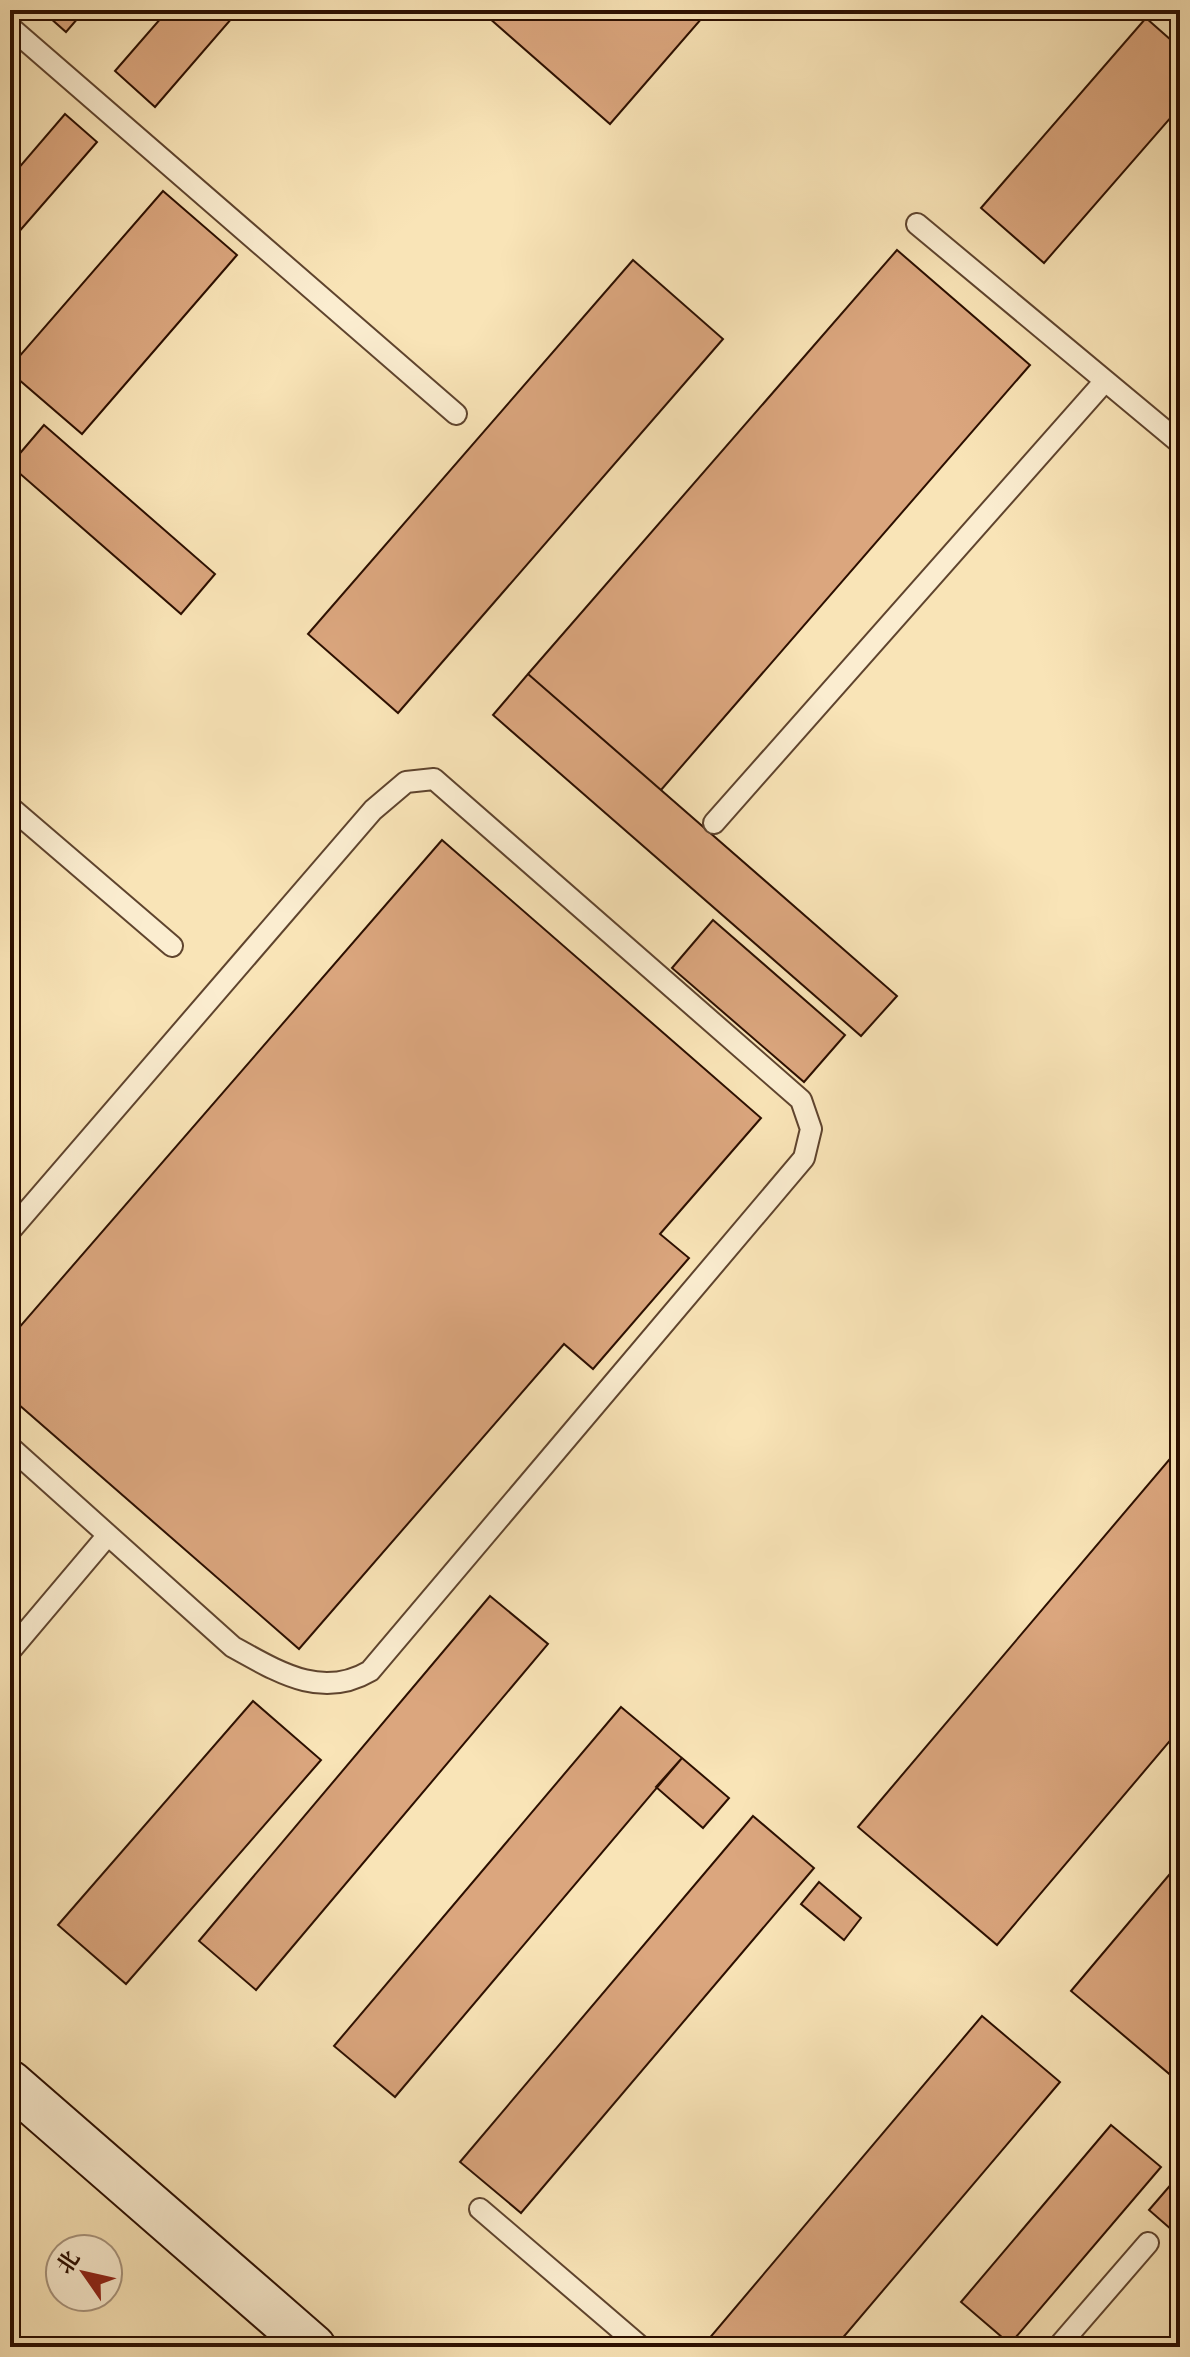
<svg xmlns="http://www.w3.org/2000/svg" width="1190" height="2357" font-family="Alegreya,'Noto Serif SC',serif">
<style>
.building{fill:#dba67e;stroke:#2c0f00;stroke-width:2}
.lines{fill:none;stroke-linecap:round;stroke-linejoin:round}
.lane-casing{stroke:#5f442e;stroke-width:24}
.secondary-casing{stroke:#2c0f00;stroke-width:48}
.lane{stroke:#fbedd0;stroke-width:20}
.secondary{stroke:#fbedd0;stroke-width:44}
</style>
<rect width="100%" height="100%" fill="#f9e4b7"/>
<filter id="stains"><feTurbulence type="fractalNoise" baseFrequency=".0025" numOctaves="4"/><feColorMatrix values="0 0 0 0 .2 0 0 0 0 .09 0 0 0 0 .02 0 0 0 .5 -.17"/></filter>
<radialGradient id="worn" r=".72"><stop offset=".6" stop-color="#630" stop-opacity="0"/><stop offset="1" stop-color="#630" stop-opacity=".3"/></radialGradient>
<path class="building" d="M41,10h44l-19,22z
M168,10h71l-84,97 -40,-36z
M480,10h229l-99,114z
M1146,18l34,30v59l-136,156 -63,-55z
M65,114l32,28 -87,100v-64z
M163,191l74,64 -155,179 -72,-62v-5z
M897,250l133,115 -369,425 -133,-116z
M633,260l90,79 -325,374 -90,-79z
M44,425l171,149 -34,40 -171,-149z
M528,674l369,322 -36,40 -368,-321z
M442,840l319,278 -101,116 29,24 -96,111 -29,-25 -265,305 -289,-252v-59z
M713,920l132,115 -41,47 -132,-114z
M1180,1447v282l-183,216 -139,-118z
M490,1596l58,48 -292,346 -57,-49z
M253,1701l68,59 -195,224 -68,-59z
M621,1707l61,51 -287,339 -61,-51z
M682,1758l47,40 -26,30 -47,-41z
M753,1816l61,52 -293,345 -61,-51z
M1180,1862v221l-109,-92z
M819,1882l42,36 -17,22 -43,-36z
M982,2016l78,66 -225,265h-133z
M1111,2125l50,42 -151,177 -49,-42z
M1174,2181l6,5v51l-31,-27z"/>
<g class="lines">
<g class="lane-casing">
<path id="lane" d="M10,27l446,387
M917,224l263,219
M10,807l162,139
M714,823l391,-442
M10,1231l363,-421 33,-28 28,-3 367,321 10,29 -7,29 -434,513c-49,29 -93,0 -137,-24l-223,-200
M10,1651l98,-116
M480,2209l161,138
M1058,2347l90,-104"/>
</g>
<g class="secondary-casing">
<path id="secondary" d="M10,2083l303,264"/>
</g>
<use href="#lane" class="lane"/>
<use href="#secondary" class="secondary"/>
</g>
<rect width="1190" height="2357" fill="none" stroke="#f9e4b7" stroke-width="40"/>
<rect x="12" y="12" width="1166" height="2333" fill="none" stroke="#2c0f00" stroke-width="4"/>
<rect x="20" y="20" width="1150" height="2317" fill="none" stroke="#2c0f00" stroke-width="2"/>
<g transform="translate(84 2273) rotate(304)"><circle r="38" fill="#fbedd0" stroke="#a8947d" stroke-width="2"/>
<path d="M0-6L14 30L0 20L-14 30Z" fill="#8f2418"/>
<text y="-12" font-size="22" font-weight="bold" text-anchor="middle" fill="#2c0f00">北</text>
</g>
<rect width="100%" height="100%" filter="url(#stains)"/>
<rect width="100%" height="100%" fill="url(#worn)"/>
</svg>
